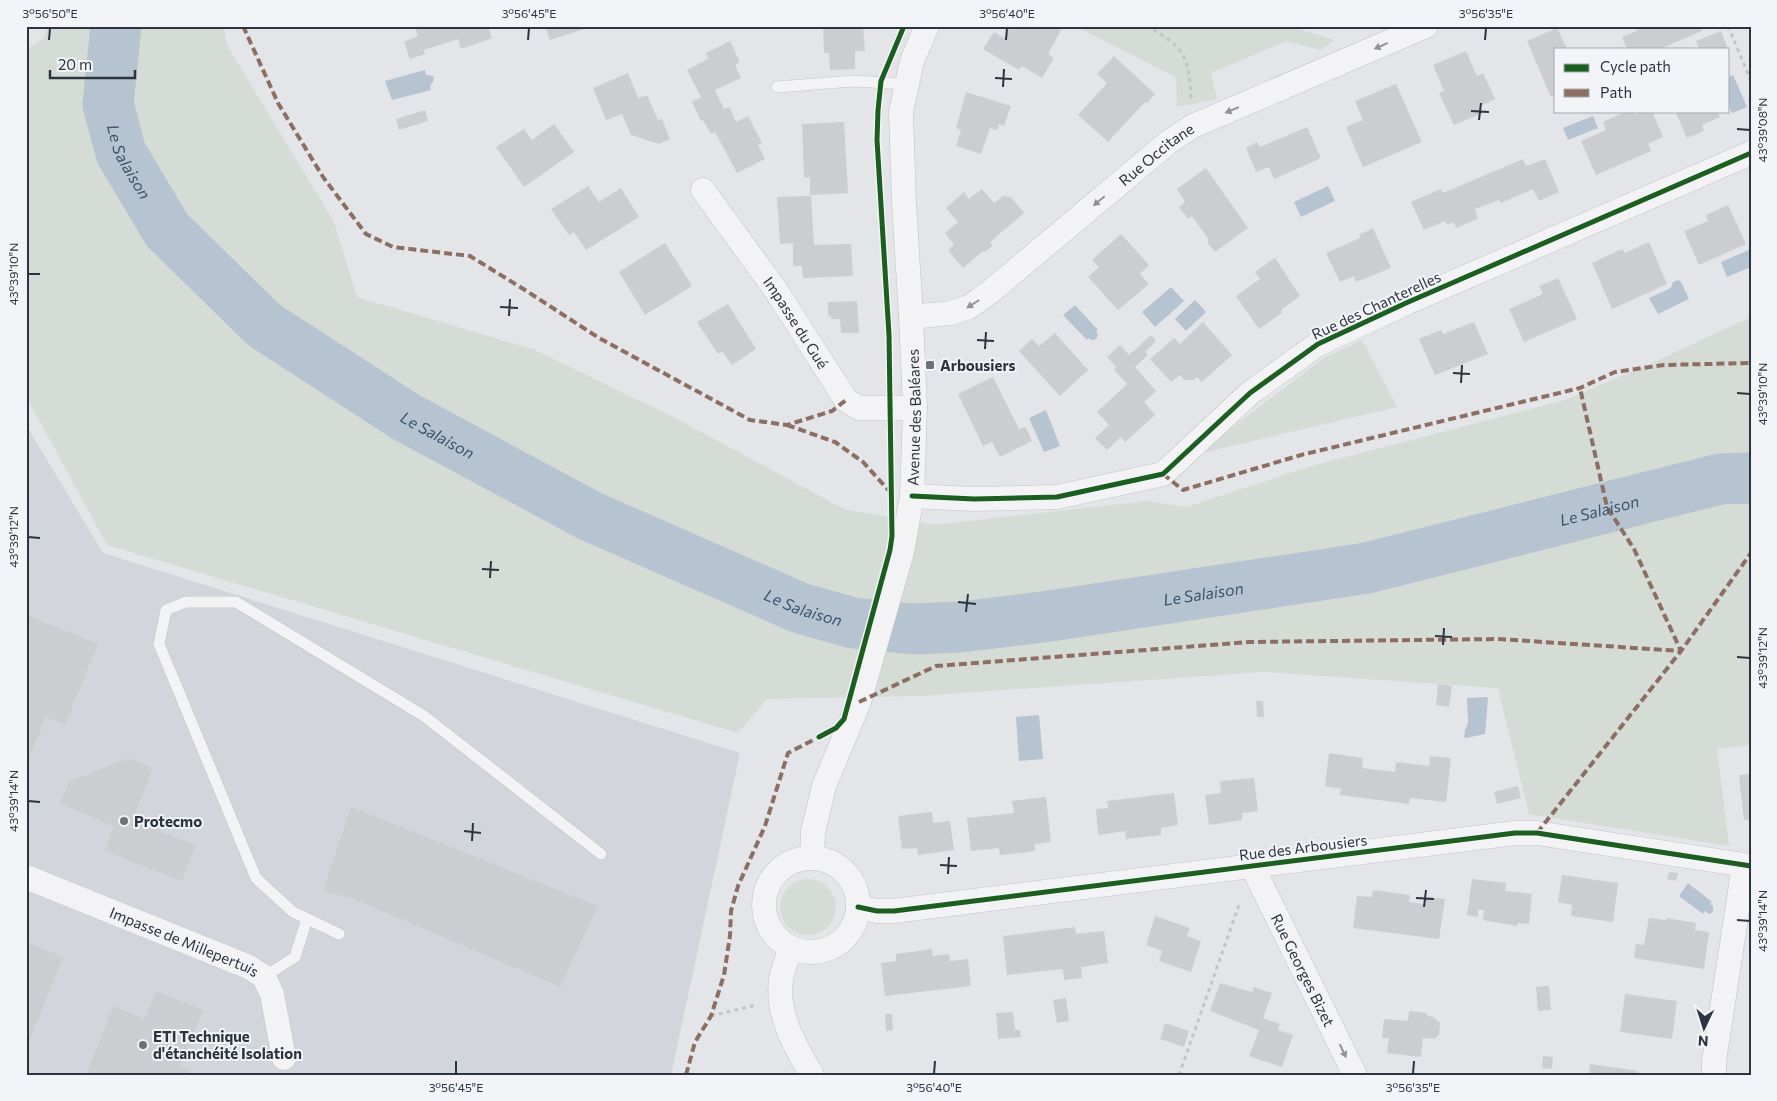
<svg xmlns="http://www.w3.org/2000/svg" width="1777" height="1101" font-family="Commissioner,sans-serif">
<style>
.built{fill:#d2d5db}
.green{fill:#d5dbd5}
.water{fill:#b6c3d0}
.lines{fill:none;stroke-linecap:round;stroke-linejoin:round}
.river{stroke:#b6c3d0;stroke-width:51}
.building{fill:#cccdd0}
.lane-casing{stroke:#c2c3c6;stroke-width:12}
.street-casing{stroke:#c2c3c6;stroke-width:25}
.path{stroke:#c3c4c7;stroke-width:3;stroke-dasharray:4 4;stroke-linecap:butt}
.lane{stroke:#f3f3f5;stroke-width:11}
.street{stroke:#f3f3f5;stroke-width:24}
.quiet{stroke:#8d6e63;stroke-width:4;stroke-dasharray:8 4;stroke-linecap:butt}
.cycleway-casing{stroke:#f2f4f7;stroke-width:8}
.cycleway{stroke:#1b5e20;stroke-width:5}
.oneway{fill:#90949a}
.ticks{fill:none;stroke:#2c343f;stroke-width:2}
.poi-dot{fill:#6c727a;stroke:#f2f4f7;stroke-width:2}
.labels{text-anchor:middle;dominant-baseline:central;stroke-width:4;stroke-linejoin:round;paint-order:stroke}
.street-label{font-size:15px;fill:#2c343f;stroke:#f2f4f7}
.poi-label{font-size:15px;font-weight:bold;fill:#2c343f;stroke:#f2f4f7;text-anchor:start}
.water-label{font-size:16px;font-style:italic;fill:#3b556f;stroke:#f2f4f7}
.neatline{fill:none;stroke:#2c343f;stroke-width:2}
.ticks-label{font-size:12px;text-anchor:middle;fill:#2c343f}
</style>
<rect width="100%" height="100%" fill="#e3e5e8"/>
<path class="built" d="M26,425l77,128 637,200 -69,322h-645z"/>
<path class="green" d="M46,26h177l4,19 107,177 23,75 178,53 140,68 169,91 90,16 213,-24 40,6 124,-41 254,-66 89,-38 97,-45v428l-34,4 12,97 -200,-32 -31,-126 -234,-16 -346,24 -151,3 -29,34 -631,-188 -81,-149v-346l19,-13z
M1075,26h213l47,14 -15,10 -34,-9 -75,32 6,26 -40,8 -1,-30z
M1362,340l35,67 -200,47 127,-96z
M780 907a28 28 0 1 1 56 0a28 28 0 1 1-56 0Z"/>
<path class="water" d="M425,70l1,5 7,1 1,4 -4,6 1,4 -39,10 -7,-19z
M1733,75l14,32 -15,6 -4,-8v-28z
M1593,116l5,12 -30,12 -5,-12z
M1328,186l7,15 -34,16 -7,-15z
M1749,250l2,5v12l-24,10 -6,-15z
M1678,280l3,2 8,17 -31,15 -9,-16 22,-10 2,-6z
M1171,287l13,14 -29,26 -13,-15z
M1195,300l11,12 -20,19 -11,-12z
M1075,305l23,25 -2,1 2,4 -2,4 -4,1 -4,-2 -1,2 -24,-25z
M1046,410l14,36 -16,6 -15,-34z
M1488,697l-3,37 -19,4 -2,-1 1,-7 3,-7 -1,-25z
M1039,715l4,44 -24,2 -3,-44z
M1688,883l24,19 -2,2 3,2v6l-4,2 -4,-3 -2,3 -24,-18z"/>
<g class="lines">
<path class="river" id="s1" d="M116,26l-8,78 13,49 46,77 97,95 142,92 184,99 210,92 53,15 60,6 48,-2 82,-10 324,-49 353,-89 31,-1"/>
</g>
<path class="building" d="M415,26h73l4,12 -31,11 -3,-10 -34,11 1,4 -15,5 -6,-17 14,-6z
M545,26h45v1l-40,13z
M823,26h40l2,25h-10v18l-25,1 -1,-17h-5z
M1011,26h43l7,4 -13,24 6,4 -12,20 -20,-12 -3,4 -36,-21 11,-17 10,6z
M1636,26h64l2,5 -42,18h-33l-5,-12 15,-6z
M1557,28l10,21h-11v46l-5,2 -24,-56z
M1721,31l7,18h-29l-3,-8z
M730,41l10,21 -5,3 6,13 -26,12 9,19 5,-2 7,15 12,-6 14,27 -4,2 7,14 -28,14 -22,-41 -4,2 -8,-14 -2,1 -9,-19 9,-5 -14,-27 21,-11 -2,-6z
M1466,51l11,25 6,-3 12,26 -15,7 3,7 -29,12 -15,-32 5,-2 -11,-26z
M1114,56l41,38 -8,9 -2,-1 -37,40 -30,-27 29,-32 -10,-9z
M628,73l10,25 9,-3 11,25 4,-1 8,20 -11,5 -28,-9 -9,-21 -16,6 -13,-32z
M1396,84l26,58 -59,25 -17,-40 17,-7 -8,-19z
M966,92l45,14 -7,20 -5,-2 -2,6 -7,-2 -9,26 -25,-8 5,-16 -5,-2z
M425,110l3,11 -29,9 -3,-11z
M1627,111h6l2,4 9,-4h8l11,26 -15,7 3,7 -55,24 -15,-34 25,-11 -3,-8z
M1675,111h42l3,6 -18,8 2,6 -17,7z
M844,122l4,71 -38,2v-18l-6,1 -2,-54z
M554,124l20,28 -50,35 -28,-40 28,-18 8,11z
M1307,127l14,31 -47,21 -5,-12 -13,5 -10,-24 11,-6 3,5z
M1523,159l3,7 19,-7 14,33 -20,9 -6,-12 -32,14 -2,-3 -24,9 3,10 -22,9 -2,-6 -7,3 -2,-4 -21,9 -13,-28 30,-13 2,4z
M1206,168l42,60 -33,24 -8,-10 2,-2 -17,-24 -4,3 -9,-12 6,-5 -8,-13z
M588,186l11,16 22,-14 18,29 -53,33 -12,-18 -5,3 -18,-26z
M982,189l12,14 9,-7 8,1 13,16 -34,29 3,4 -9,6 -1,-1 -20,17 -15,-18 6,-5 -9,-12 13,-11 -12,-14 18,-16 5,7z
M811,196l3,49 37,-1 2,32 -50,2 -1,-12h-9v-23l-13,1 -3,-47z
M1728,205l18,39 -47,21 -15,-34 24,-10 -2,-6z
M1373,228l18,40 -35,14 -2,-6 -14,6 -14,-29 34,-15 -1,-3z
M1121,234l28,31 -9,9 9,10 -31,26 -30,-33 11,-10 -7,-7z
M1649,242l18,42 -55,25 -20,-46 30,-14 3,4z
M665,243l27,43 -47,29 -26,-43z
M1275,258l25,38 -19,14 1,3 -23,16 -23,-33 24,-17 -5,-7z
M1558,278l19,41 -53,23 -15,-33 34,-15 -4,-8z
M857,301l2,32h-18l-1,-14h-9v-3h-3v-14z
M728,304l28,45 -24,16 -10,-14 -4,3 -21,-32z
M1203,322l29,33 -30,27 -5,-5 -3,3h-10l-4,-5 -9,7 -21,-23 24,-21 6,6z
M1474,322l14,32 -53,21 -16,-36 22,-9 2,4z
M1055,333l33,37 -28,26 -41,-45 13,-12 7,7z
M1151,335l5,6 -11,11 3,3 -13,12 21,24 -12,11 11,13 -30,27 -4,-5 -14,13 -12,-12 14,-13 -12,-13 30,-28 -13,-14 2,-3 -9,-10 13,-12 9,10z
M993,377l26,52 7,-2 6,14 -32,16 -8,-15 -9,4 -25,-52z
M26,615l72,29 -33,81 -19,-8 -20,48z
M1438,684l14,2 -3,21 -13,-2z
M1256,701h7l1,16h-7z
M1329,753l34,5 -1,10 33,4 1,-10 33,4 1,-10 21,2 -5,44 -36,-4 -1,6 -69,-9 1,-6 -16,-3z
M128,758l25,10 -19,48 28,11 -2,5 36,13 -14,36 -77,-30 9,-25 -54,-22 9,-22z
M1751,774v45l-7,1 -5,-45z
M1254,778l4,33 -16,2v7l-33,5 -4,-30 16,-2 -1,-11 2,-1z
M1518,786l3,12 -24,6 -3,-12z
M1174,793l4,32 -17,3v7l-35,4 -1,-8 -27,4 -2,-26 12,-1 -1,-7z
M1046,797l5,45 -16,2v7l-16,2 -19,2 -1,-7 -28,3 -4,-33 47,-5 -2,-12z
M351,807l247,99 -38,81 -206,-88 -31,-9z
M932,812l1,11 17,-2 4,29 -36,5 -1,-7 -15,1 -4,-33z
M1669,872l9,1 -2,8 -9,-2z
M1562,875l56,8 -5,39 -42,-6 1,-11 -14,-3z
M1472,879l34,4 -1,8 27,3 -3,30 -11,-1 -1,3 -34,-6 1,-10h-6v7l-11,-2z
M1373,890l37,5 -1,7 15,2 1,-7 20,2 -6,40 -86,-11 4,-32 15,1z
M1155,916l35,12 -3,8 14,5 -10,31 -32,-11 3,-10 -16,-6z
M1649,918l17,2v-2l30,5 -1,7 14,2 -5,37 -70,-11 2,-14 8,1z
M1075,927l1,7 28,-3 4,32 -27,4 1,11 -18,2 -1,-11 -56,6 -4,-39z
M26,942l37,15 -37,91z
M932,949l1,7 16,-2 1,7 18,-2 3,27 -86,10 -4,-33 15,-2v-7z
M1220,983l32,9 2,-5 18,6 -9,25 17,6 -2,6 15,5 -11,32 -33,-11 10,-26 -49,-19z
M1549,986l2,24 -13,1 -2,-24z
M156,991l47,19 -23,55 10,5 -2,5h-102l28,-69 31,13z
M1625,994l52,7 -5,38 -52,-7z
M1066,998l3,23 -12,2 -4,-23z
M1409,1011l18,2v3l7,1 6,6 -1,12 -5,4 -11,-1 -2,19 -34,-4 2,-15h-7l2,-19 24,2z
M1013,1012l2,18h5l1,7 -23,2 -2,-26z
M885,1014h7l1,16 -7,1z
M1165,1023l24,8 -5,16 -24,-8z
M1543,1056l10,1 -1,12 -10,-1z
M1590,1064l48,7v4h-49z"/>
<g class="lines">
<g class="lane-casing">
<path id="lane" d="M777,87l76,-6 53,3
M339,934l-46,-22 -37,-34 -97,-234 7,-34 20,-8h50l188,114 177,138
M264,977l31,-20 12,-38"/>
</g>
<g class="street-casing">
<g id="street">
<path id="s2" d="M703,190l72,99 71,111 13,8h56"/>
<path id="s3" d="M911,317l40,-4 18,-6 21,-15 180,-151 23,-15 233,-100"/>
<path d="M912,496l62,3 83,-2 106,-23 87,-81 68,-49 88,-41 345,-150"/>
<path id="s4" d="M812,857l1,-25 11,-46 35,-84 43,-150 10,-56 3,-88 -4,-91 -7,-115 -3,-90 11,-51 15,-35"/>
<circle cx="811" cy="905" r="47"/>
<path id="s5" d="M1252,866l103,209"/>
<path id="s6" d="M26,877l223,90 15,10 8,17 12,64"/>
<path d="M858,907l19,4h17l621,-78h22l214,33"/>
<path d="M791,948c-4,11 -9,21 -10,33 -5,33 15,67 31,94"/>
<path d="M1714,1075v-14l30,-195"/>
</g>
</g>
<path class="path" d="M1146,26c38,20 43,30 45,72
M1728,26l23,55
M711,1016l45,-11
M1179,1075l61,-173"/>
<use href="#lane" class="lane"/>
<use href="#street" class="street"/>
<path class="quiet" d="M243,26l35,77 45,74 43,57 27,13 77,9 55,34 74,48 151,82 37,5 45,-14 14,-11
M787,425l48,17 28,20 28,31
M1163,474l20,16 118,-35 279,-67 35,-16 49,-7 87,-2
M859,702l77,-36 314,-24 248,-3 183,12 -47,-102 -27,-42 -27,-119
M1537,833l144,-182 70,-98
M686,1075l9,-33 16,-26 13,-41 6,-39 1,-25 7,-25 27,-60 23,-73 35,-18"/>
<g class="cycleway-casing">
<path id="cycleway" d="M912,496l62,3 83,-2 106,-23 87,-81 68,-49 88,-41 345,-150
M819,737l17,-9 8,-9 46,-169 2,-14 -3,-201 -12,-195 1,-30 3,-29 23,-55
M858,907l19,4h17l621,-78h22l214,33"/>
</g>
<use href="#cycleway" class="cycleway"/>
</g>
<defs><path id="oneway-solid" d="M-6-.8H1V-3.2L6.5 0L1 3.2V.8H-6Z" transform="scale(1.25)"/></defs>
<g class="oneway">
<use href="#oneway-solid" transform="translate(1381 46) rotate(156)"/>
<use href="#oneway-solid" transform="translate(1232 110) rotate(157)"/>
<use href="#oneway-solid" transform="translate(1099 201) rotate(140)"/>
<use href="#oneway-solid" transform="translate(973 304) rotate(148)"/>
<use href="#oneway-solid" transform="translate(1343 1051) rotate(64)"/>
</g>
<path class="ticks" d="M49,40l1,-12M528,40l1,-12M1006,40l1,-12M1485,40l1,-12M995,78l17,1M1003,87l1,-18M1471,111l18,1M1479,120l2,-17M1737,129l13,1M28,274h12M500,307l18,1M509,316l1,-17M977,340l17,1M985,349l1,-17M1453,373l17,1M1461,383l1,-18M1737,393l13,1M28,537l12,1M482,569l17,1M490,578l1,-17M958,602l18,2M966,612l2,-18M1435,636l17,1M1443,645l1,-17M1737,657l13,1M28,801l12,1M464,831l17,2M472,841l1,-18M940,865l17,1M948,874l1,-17M1416,898l18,1M1424,907l2,-17M1737,920l13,1M456,1074v-13M934,1074l1,-13M1413,1074l1,-13"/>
<g class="poi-dot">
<rect x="925" y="360" width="10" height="10" rx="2.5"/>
<circle cx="124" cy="821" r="5"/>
<circle cx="143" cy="1045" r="5"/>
</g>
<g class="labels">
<g class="street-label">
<text stroke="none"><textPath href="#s3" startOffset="301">Rue Occitane</textPath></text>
<text transform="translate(1376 305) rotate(-25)">Rue des Chanterelles</text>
<text stroke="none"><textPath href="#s2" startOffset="162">Impasse du Gué</textPath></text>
<text stroke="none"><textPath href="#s4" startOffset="455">Avenue des Baléares</textPath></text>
<text transform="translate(1303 847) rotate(-7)">Rue des Arbousiers</text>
<text stroke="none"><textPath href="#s6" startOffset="171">Impasse de Millepertuis</textPath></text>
<text stroke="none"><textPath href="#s5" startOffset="116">Rue Georges Bizet</textPath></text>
</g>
<g class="poi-label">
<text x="940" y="365">Arbousiers</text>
<text x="134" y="821">Protecmo</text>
<text x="153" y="1036">ETI Technique<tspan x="153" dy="17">d'étanchéité Isolation</tspan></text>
</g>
<g class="water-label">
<text stroke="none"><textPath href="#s1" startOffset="140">Le Salaison</textPath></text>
<text stroke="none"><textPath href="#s1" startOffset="560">Le Salaison</textPath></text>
<text stroke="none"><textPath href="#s1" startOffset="1775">Le Salaison</textPath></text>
<text stroke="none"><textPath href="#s1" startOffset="1370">Le Salaison</textPath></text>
<text stroke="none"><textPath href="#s1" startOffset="965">Le Salaison</textPath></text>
</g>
</g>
<rect width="1777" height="1101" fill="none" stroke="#f2f4f7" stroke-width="55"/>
<rect x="1554" y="48" width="175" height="65" fill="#f2f4f7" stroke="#a3a7ad"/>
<rect x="1564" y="64" width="25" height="8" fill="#1b5e20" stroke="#a3a7ad"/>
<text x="1600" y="72" font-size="15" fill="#2c343f">Cycle path</text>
<rect x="1564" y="89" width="25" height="8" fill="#8d6e63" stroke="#a3a7ad"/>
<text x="1600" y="98" font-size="15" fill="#2c343f">Path</text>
<g transform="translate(1704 1028) rotate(184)" stroke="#f2f4f7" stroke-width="4" paint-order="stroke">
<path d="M0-4L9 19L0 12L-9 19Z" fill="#2c343f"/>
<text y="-8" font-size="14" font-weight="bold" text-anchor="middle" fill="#2c343f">N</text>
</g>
<path d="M50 70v8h85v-8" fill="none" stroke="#2c343f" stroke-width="2.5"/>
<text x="58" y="70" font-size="15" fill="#2c343f" stroke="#f2f4f7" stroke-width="4" paint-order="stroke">20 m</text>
<rect x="28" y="28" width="1722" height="1046" class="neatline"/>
<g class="ticks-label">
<text x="50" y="18">3°56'50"E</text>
<text x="529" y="18">3°56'45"E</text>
<text x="1007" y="18">3°56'40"E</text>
<text x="1486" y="18">3°56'35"E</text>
<text transform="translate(1763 130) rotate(-90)" y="4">43°39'08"N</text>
<text transform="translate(14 274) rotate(-90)" y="4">43°39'10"N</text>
<text transform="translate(1763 394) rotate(-90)" y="4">43°39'10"N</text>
<text transform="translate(14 537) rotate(-90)" y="4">43°39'12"N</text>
<text transform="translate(1763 658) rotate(-90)" y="4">43°39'12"N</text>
<text transform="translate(14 801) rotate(-90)" y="4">43°39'14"N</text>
<text transform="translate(1763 921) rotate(-90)" y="4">43°39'14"N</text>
<text x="456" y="1092">3°56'45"E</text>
<text x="934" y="1092">3°56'40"E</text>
<text x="1413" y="1092">3°56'35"E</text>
</g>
</svg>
